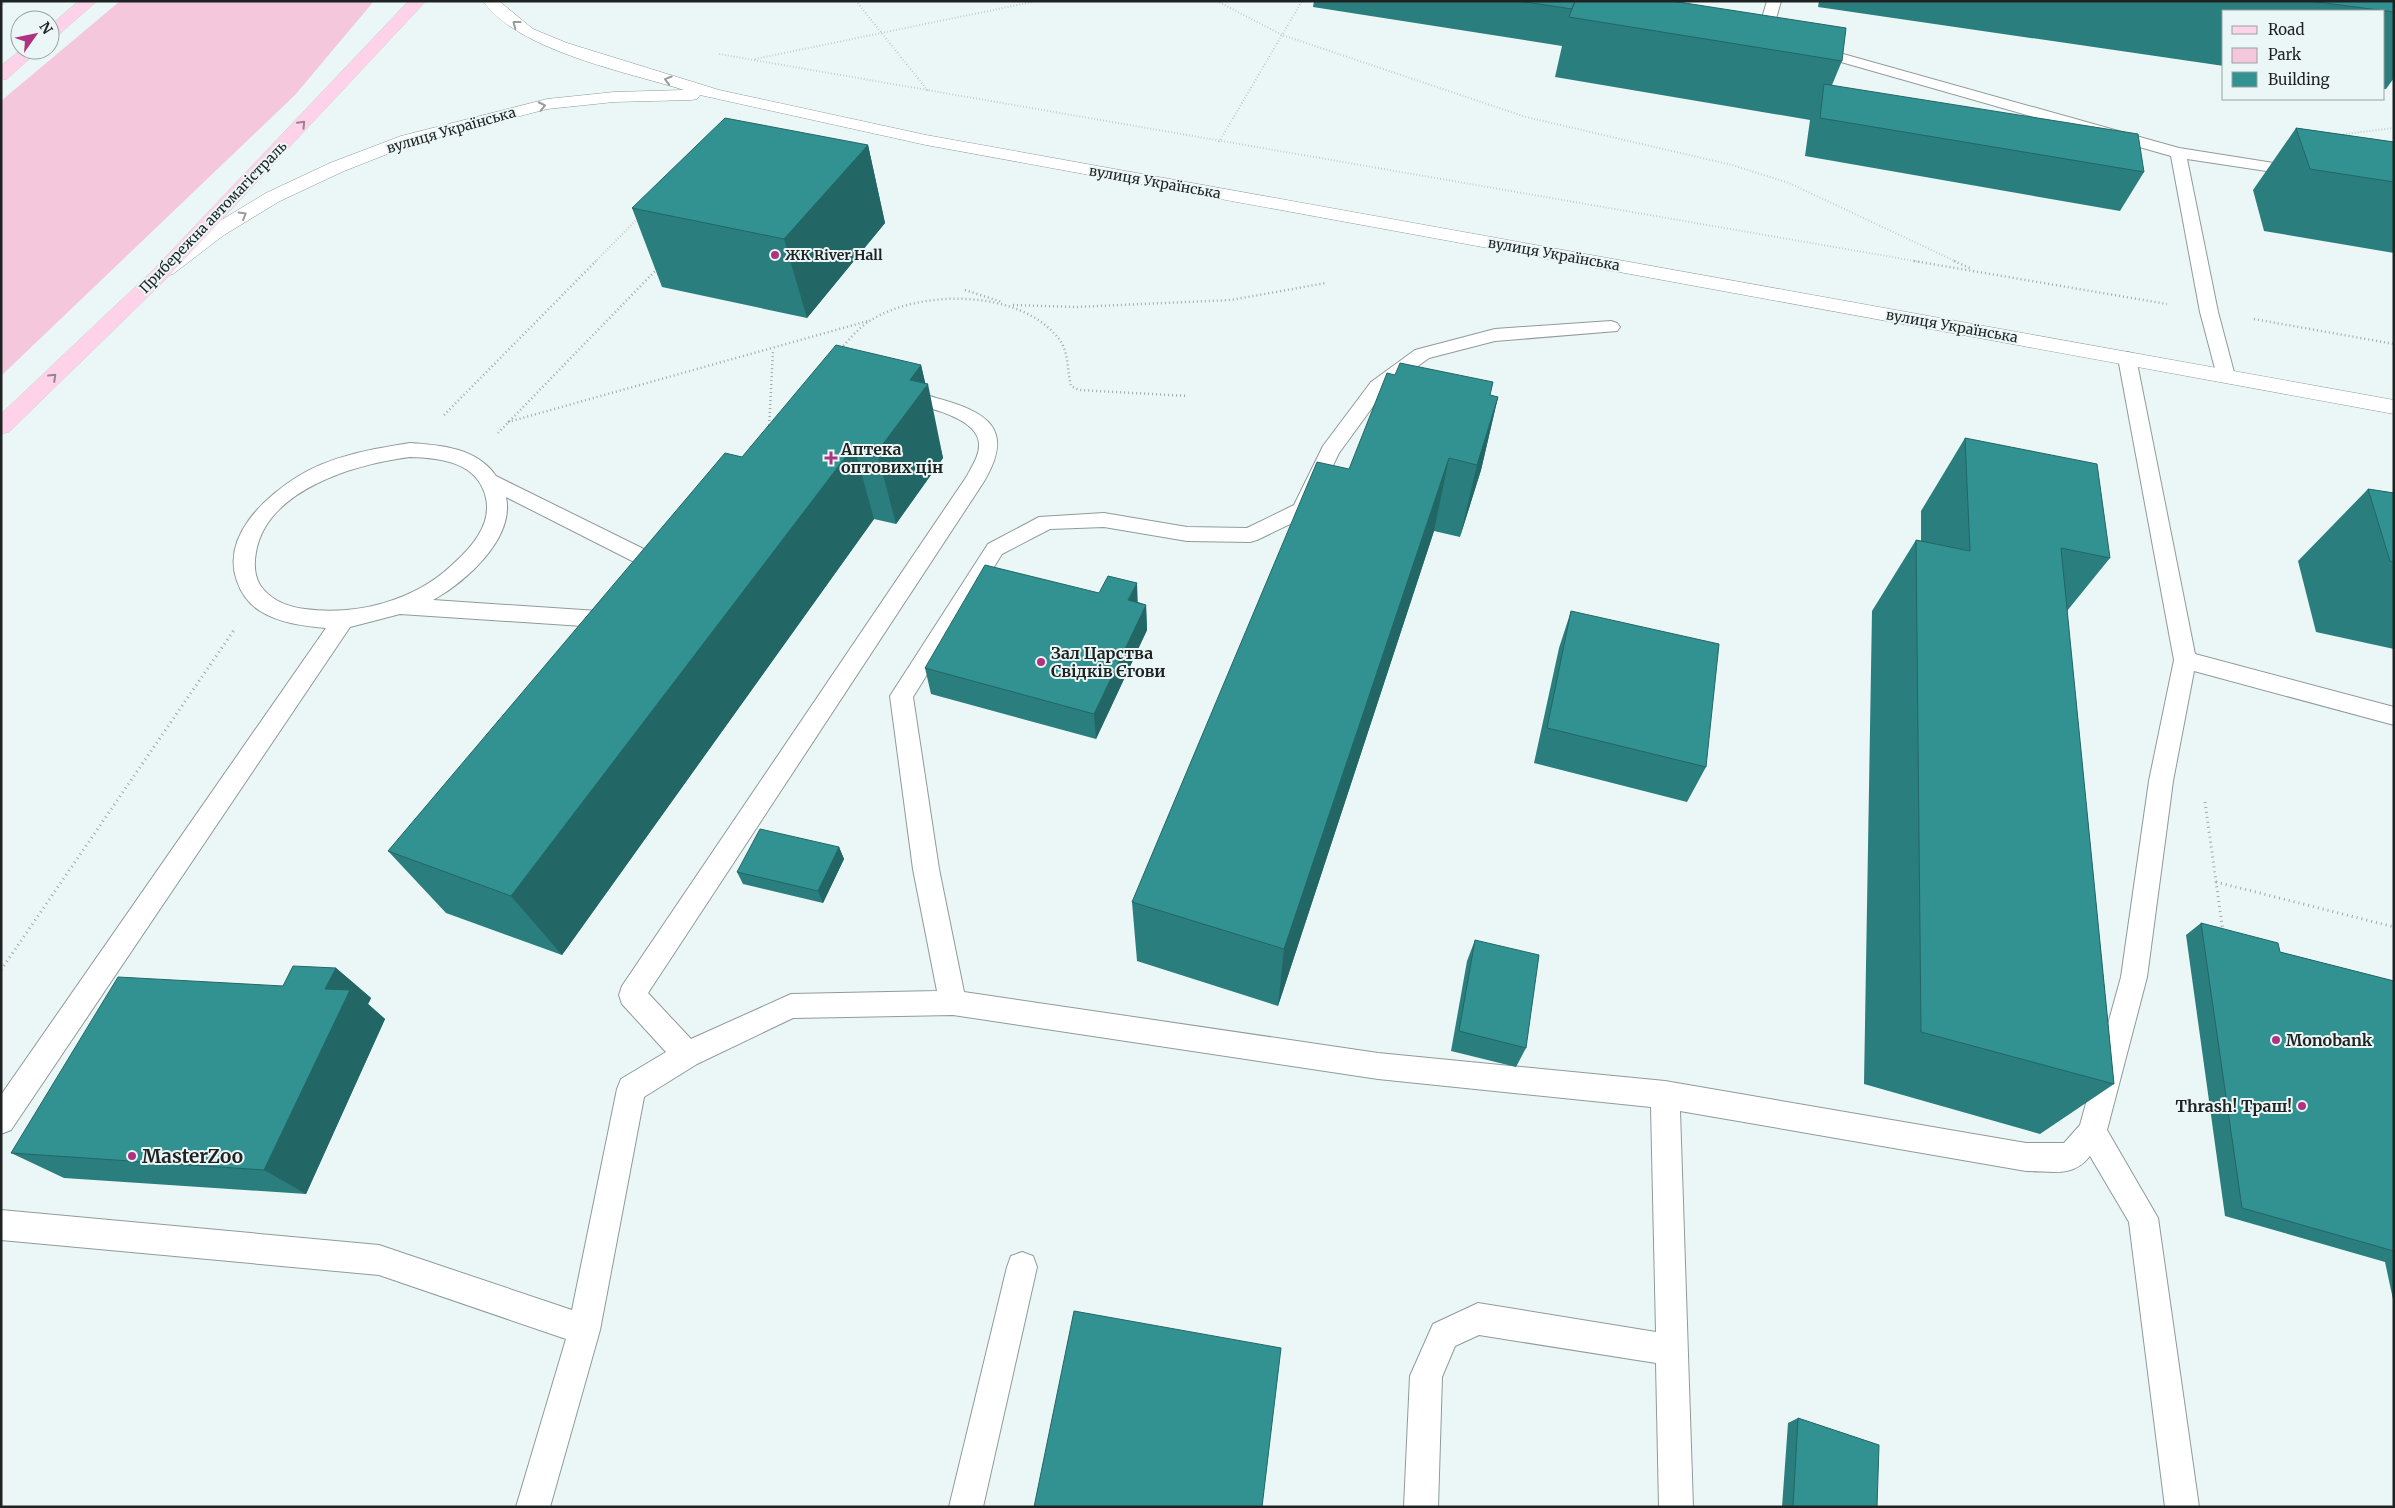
<svg xmlns="http://www.w3.org/2000/svg" width="2395" height="1508" font-family="Merriweather,serif">
<style>
.green{fill:#f4c7dd}
.lines{fill:none;stroke-linecap:round;stroke-linejoin:round}
.service-casing{stroke:#909a9a;stroke-width:2}
.secondary-casing{stroke:#909a9a;stroke-width:1}
.primary-casing{stroke:#d2d3d3;stroke-width:1}
.path-far2{stroke:#a1aaaa;stroke-width:2;stroke-dasharray:0.5 2.5;stroke-linecap:butt}
.path-far1{stroke:#a1aaaa;stroke-width:2.5;stroke-dasharray:1 3;stroke-linecap:butt}
.path{stroke:#a1aaaa;stroke-width:3;stroke-dasharray:1 4;stroke-linecap:butt}
.service{fill:#fff;fill-rule:evenodd}
.secondary{fill:#fff;fill-rule:evenodd}
.primary{fill:#fed2e9;fill-rule:evenodd}
.wall{fill:#2b7e7e}
.shaded-wall{fill:#236666}
.building{fill:#329292;stroke:#236666}
.oneway{stroke:#9a9c9c}
.oneway2{stroke:#99838f}
.poi-dot{fill:#b03280;stroke:#ebf7f6;stroke-width:2}
.labels{text-anchor:middle;dominant-baseline:central;stroke-width:4;stroke-linejoin:round;paint-order:stroke}
.far-street-label{font-size:14px;fill:#1e2222;stroke:#ebf7f6}
.far-poi-label{font-size:14px;font-weight:bold;fill:#1e2222;stroke:#ebf7f6;text-anchor:start}
.poi-label{font-size:16px;font-weight:bold;fill:#1e2222;stroke:#ebf7f6;text-anchor:start}
.near-poi-label{font-size:19px;font-weight:bold;fill:#1e2222;stroke:#ebf7f6;text-anchor:start}
</style>
<rect width="100%" height="100%" fill="#ebf7f6"/>
<path class="green" d="M120,1h254l-79,94 -294,281v-275z"/>
<g class="lines">
<g class="service-casing">
<path id="service" d="M1767,1h14l-9,32 10,3 2,3 -2,3c-7,2 -20,-1 -25,-7z
M1811,45l368,103 126,20 2,3 -2,3 -6,2 -112,-17 31,153 17,64 -2,4 -7,2 -7,-2 -2,-4 -17,-64 -29,-156 -365,-104 -2,-3z
M1611,321l6,2 3,4 -3,4 -122,10 -66,17 -44,32 -46,63 -30,62 -52,25 -7,2 -63,-1 -83,-14 -54,2 -48,25 -89,143 26,172 25,123 414,61 287,28 361,62h38l16,-18 41,-148 28,-196 25,-121 -56,-302 2,-4 7,-2 7,2 2,4 59,296 199,53v18l-200,-54 -21,110 -26,196 -40,153 51,88 41,289h-34l-36,-285 -39,-66c-17,22 -38,15 -64,15l-346,-60 13,396h-34l-3,-144 -177,-28 -24,11 -13,31 -4,130h-34l6,-131 23,-52 45,-21 178,29 -5,-225 -273,-28 -425,-64 -160,3 -96,46 -53,33 -44,233 -50,177h-34l50,-168 -187,-64 -378,-35v-30l378,35 193,65 45,-221 4,-10 45,-27 -44,-48 -3,-9 3,-9 345,-510c5,-10 13,-21 12,-33 -2,-28 -63,-38 -85,-44l-3,-4 3,-4c13,-4 29,3 42,7 52,14 80,31 47,85l-335,510 43,46 100,-45 146,-3 -24,-122 -23,-173 98,-152 51,-27 65,-4 83,14 60,1 47,-23 29,-59 48,-64 44,-32 80,-21z
M410,443c31,2 67,5 86,33l170,84 3,5 -3,5 -8,3 -8,-3 -144,-73c9,42 -41,85 -73,103l180,12 8,2 3,6 -3,6 -8,2 -213,-14 -50,13 -339,503 -10,4v-39l325,-467c-22,-2 -47,-5 -66,-17 -11,-7 -19,-18 -23,-30 -16,-44 27,-83 60,-104 33,-21 75,-28 113,-34zM410,457c31,1 68,5 76,41 6,27 -15,50 -34,67 -38,36 -96,51 -147,44 -17,-2 -35,-9 -45,-24 -6,-10 -6,-22 -4,-33 11,-63 100,-88 154,-95z
M1022,1252l11,4 4,11 -54,240h-34l58,-240 4,-11z"/>
</g>
<g class="secondary-casing">
<path id="secondary" d="M483,1h16l34,28 34,14 152,47 207,45 1468,265v14l-1468,-269 -226,-50 -3,4 -6,1 -77,2 -67,7 -134,35 -69,27 -64,30 -56,34 -51,39 -7,2 -7,-2 -3,-4 3,-4 51,-39 56,-34 64,-30 71,-27 146,-37 67,-7 70,-2c-57,-18 -166,-39 -201,-89z"/>
</g>
<g class="primary-casing">
<path id="primary" d="M79,1h18l-41,36 -6,2v-13z
M409,1h17l-259,277 -158,154 -8,2v-20l152,-144z
M21,50h18l-32,29 -6,1v-14z"/>
</g>
<path class="path-far2" d="M856,1l73,91
M1217,1l65,34 244,82 206,48 57,18 168,79
M1,6l6,-5
M719,54l1202,208
M755,59l282,-58
M2337,135l57,-7
M1219,142l83,-141
M595,262l43,-44"/>
<path class="path-far1" d="M1914,261l253,43
M1954,261l18,8
M965,290l37,12
M1013,305l63,2 155,-7 95,-17
M2254,319l140,25
M841,349c8,-10 17,-20 27,-27 49,-33 152,-34 191,17 10,13 8,31 12,47l8,4 109,6
M444,415l152,-154
M508,422l360,-101
M769,429l4,-79
M498,433l159,-164"/>
<path class="path" d="M2205,802l18,130
M2216,882l178,45
M1,970l233,-340"/>
<use href="#service" class="service"/>
<use href="#secondary" class="secondary"/>
<use href="#primary" class="primary"/>
</g>
<path class="wall" d="M1314,1h358l170,60 -10,24 312,87 -24,39 -315,-55 5,-36 -255,-43 7,-31 -249,-39z
M1819,1h575v77l-8,11h-2v-78h-160v55l-406,-59z
M2296,128l98,14v111l-130,-22 -11,-41z
M868,145l17,78 -78,95 -145,-31 -30,-79z
M921,365l22,93 -47,66 -22,-5 -312,436 -116,-42 -58,-62 354,-394z
M1490,395l8,2 -17,73 -21,67 -26,-6 -156,475 -141,-45 -5,-59 217,-433z
M1965,438l145,120 -43,53 47,473 -74,50 -176,-50 8,-473 44,-71 5,1v-30z
M2368,489l26,4v156l-78,-17 -18,-71z
M1138,602l8,3 1,25 -51,109 -165,-45 -6,-26z
M1571,611l135,156 -19,35 -153,-39 25,-115z
M839,847l5,12 -21,44 -80,-19 -6,-12z
M2201,923l79,29 114,29v323l-9,-42 -160,-46 -39,-281z
M1475,940l51,108 -10,19 -65,-16 16,-90z
M336,968l35,30 -3,6 17,15 -79,175 -242,-16 -53,-25 272,-167z
M1798,1418l79,89h-95l6,-84z"/>
<path class="shaded-wall" d="M868,145l17,78 -78,95 -23,-79z
M921,365l5,22 2,-3 15,74 -47,66 -19,-72 33,-72z
M1498,397l-17,73 -21,67 17,-72z
M854,446l20,73 -312,436 -51,-59z
M1449,458l-15,73 -156,475 6,-57z
M1137,583l1,26 -10,-9z
M1146,605l1,25 -51,109 -2,-25z
M839,847l5,12 -21,44 -5,-12z
M336,968l35,30 -3,6 17,15 -79,175 -42,-24 61,-181z"/>
<path class="building" d="M1519,1h56l-3,8z
M1575,1h97l174,27 -4,33 -273,-44z
M2310,1h84v11z
M1824,84l314,50 6,38 -324,-54z
M725,118l143,27 -84,94 -152,-31z
M2296,128l98,14v40l-84,-13z
M836,345l85,20 -11,15 18,4 -51,68 -23,-6 -343,450 -123,-45 337,-398 17,4z
M1400,363l93,19 -3,13 8,2 -21,68 -28,-7 -165,491 -152,-47 185,-440 32,7 38,-96 8,2z
M1965,438l132,26 13,94 -49,-10 53,536 -193,-52 -5,-492 54,11z
M2368,489l26,4v69l-4,-1z
M985,565l114,28 9,-17 29,7 -9,17 18,5 -52,109 -169,-46z
M1571,611l148,33 -13,123 -159,-39z
M760,829l79,18 -21,44 -81,-19z
M2201,923l77,20 2,9 114,29v270l-152,-43z
M1475,940l64,15 -13,93 -67,-17z
M293,966l43,2 -11,21 25,1 -86,180 -253,-17 107,-176 165,9z
M1074,1311l207,37 -19,159h-228z
M1798,1418l81,27 -2,62h-84z"/>
<defs><path id="oneway-chevron" d="M-2-3.5L2.5 0L-2 3.5" fill="none" stroke-width="1.6" stroke-linecap="round" stroke-linejoin="round" transform="scale(1.25)"/></defs>
<g class="oneway">
<use href="#oneway-chevron" transform="translate(516 24) rotate(-143)"/>
<use href="#oneway-chevron" transform="translate(668 80) rotate(-163)"/>
<use href="#oneway-chevron" transform="translate(542 106) rotate(-12)"/>
<use href="#oneway-chevron" transform="translate(243 215) rotate(-31)"/>
</g>
<g class="oneway2">
<use href="#oneway-chevron" transform="translate(302 124) rotate(-47)"/>
<use href="#oneway-chevron" transform="translate(53 377) rotate(-44)"/>
</g>
<g class="poi-dot">
<circle cx="775" cy="255" r="5"/>
<path d="M828.5 450.5h5v5h5v5h-5v5h-5v-5h-5v-5h5z"/>
<circle cx="1041" cy="662" r="5"/>
<circle cx="2276" cy="1040" r="5"/>
<circle cx="2302" cy="1106" r="5"/>
<circle cx="132" cy="1156" r="5"/>
</g>
<g class="labels">
<g class="far-street-label">
<text transform="translate(451 130) rotate(-16)">вулиця Українська</text>
<text transform="translate(1155 182) rotate(10)">вулиця Українська</text>
<text transform="translate(213 217) rotate(-46)">Прибережна автомагістраль</text>
<text transform="translate(1554 254) rotate(10)">вулиця Українська</text>
<text transform="translate(1952 326) rotate(10)">вулиця Українська</text>
</g>
<g class="far-poi-label">
<text x="785" y="255">ЖК River Hall</text>
</g>
<g class="poi-label">
<text x="841" y="449">Аптека<tspan x="841" dy="18">оптових цін</tspan></text>
<text x="1051" y="653">Зал Царства<tspan x="1051" dy="18">Свідків Єгови</tspan></text>
<text x="2286" y="1040">Monobank</text>
<text x="2292" y="1106" text-anchor="end">Thrash! Траш!</text>
</g>
<g class="near-poi-label">
<text x="142" y="1156">MasterZoo</text>
</g>
</g>
<rect width="2395" height="1508" fill="none" stroke="#1e2222" stroke-width="5"/>
<rect x="2222" y="10" width="162" height="90" fill="#ebf7f6" stroke="#99a2a1"/>
<rect x="2232" y="26" width="25" height="8" fill="#fed2e9" stroke="#99a2a1"/>
<text x="2268" y="35" font-size="15" fill="#1e2222">Road</text>
<rect x="2232" y="48" width="25" height="15" fill="#f4c7dd" stroke="#99a2a1"/>
<text x="2268" y="60" font-size="15" fill="#1e2222">Park</text>
<rect x="2232" y="72" width="25" height="15" fill="#329292" stroke="#99a2a1"/>
<text x="2268" y="85" font-size="15" fill="#1e2222">Building</text>
<g transform="translate(35 35) rotate(57)"><circle r="24" fill="#ebf7f6" stroke="#99a2a1"/>
<path d="M0-4L9 19L0 12L-9 19Z" fill="#b03280"/>
<text y="-8" font-size="14" font-weight="bold" text-anchor="middle" fill="#1e2222">N</text>
</g>
</svg>
